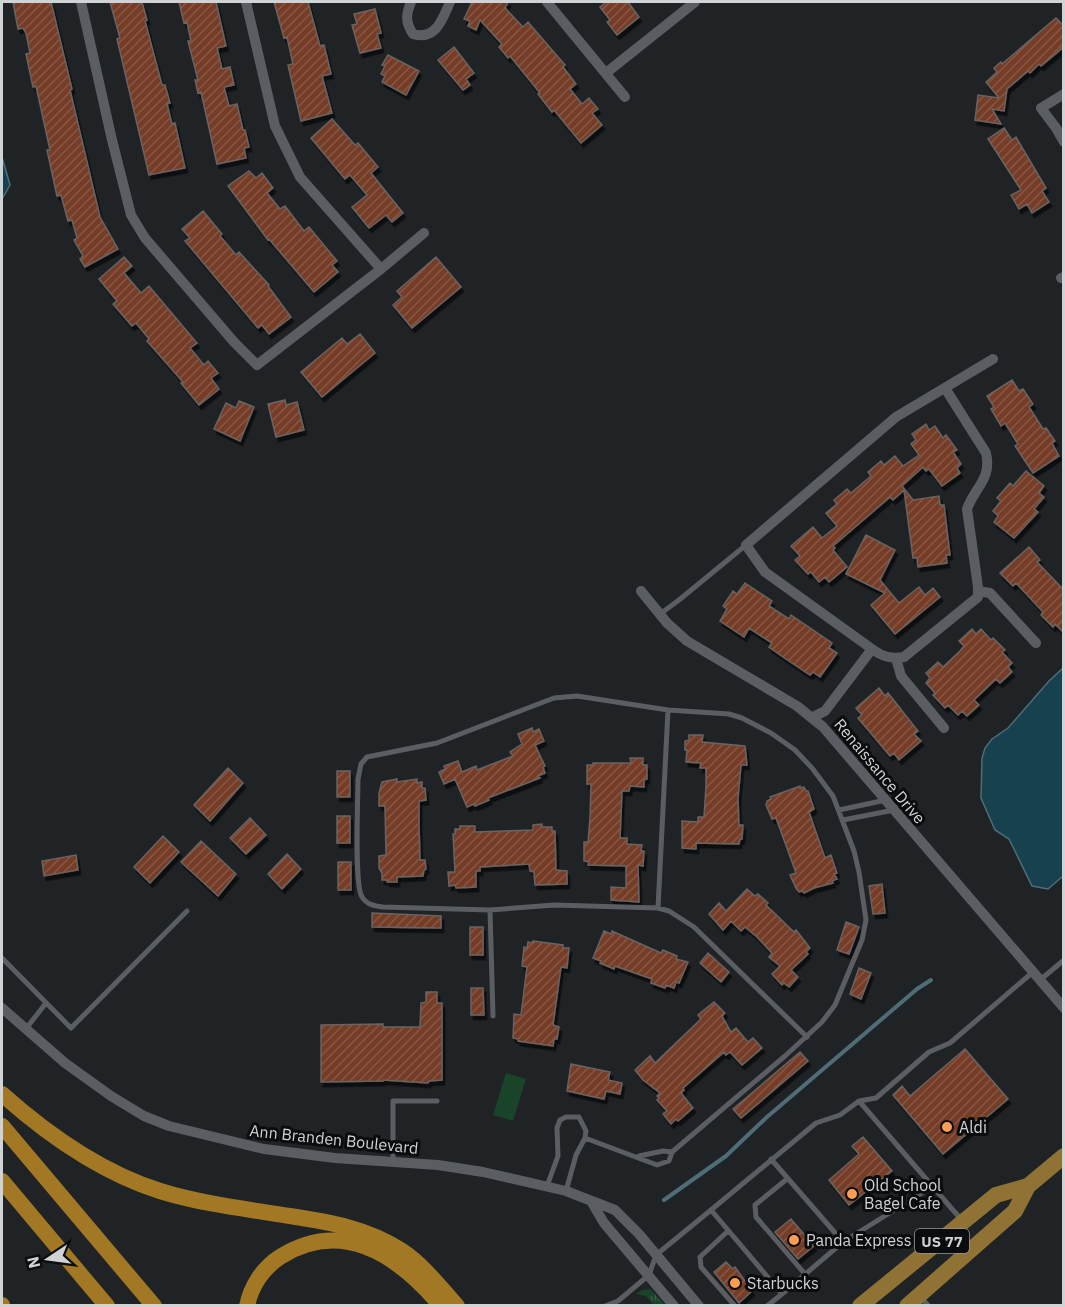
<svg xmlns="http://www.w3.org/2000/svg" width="1065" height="1307" font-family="'IBM Plex Sans',sans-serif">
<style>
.grass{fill:url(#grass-tufts)}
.pitch{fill:#19442a}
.water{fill:#18414f;stroke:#4f6d77;stroke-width:1.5}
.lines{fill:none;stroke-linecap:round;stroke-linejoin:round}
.stream{stroke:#4f6d77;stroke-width:4}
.building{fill:url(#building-hatch);stroke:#696462;stroke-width:1.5;filter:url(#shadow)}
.service{stroke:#5a5e62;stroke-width:5}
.minor{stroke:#5a5e62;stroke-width:10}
.primary{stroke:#907234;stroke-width:16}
.trunk{stroke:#a27824;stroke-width:16}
.poi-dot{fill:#fb9e52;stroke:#0a0c0d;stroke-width:2}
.labels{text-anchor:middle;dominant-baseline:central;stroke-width:6;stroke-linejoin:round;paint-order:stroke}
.shield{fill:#0a0c0d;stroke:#959799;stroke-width:1.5}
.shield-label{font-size:15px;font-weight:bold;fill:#d0d3d5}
.street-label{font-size:16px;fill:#d0d3d5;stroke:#0a0c0d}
.poi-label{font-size:16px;fill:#d0d3d5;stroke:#0a0c0d;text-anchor:start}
</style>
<defs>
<pattern id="grass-tufts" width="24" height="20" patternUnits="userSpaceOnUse" patternTransform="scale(1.5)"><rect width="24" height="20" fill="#19442a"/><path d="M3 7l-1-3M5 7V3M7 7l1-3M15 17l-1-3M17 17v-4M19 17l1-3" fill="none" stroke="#395e48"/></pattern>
<pattern id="building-hatch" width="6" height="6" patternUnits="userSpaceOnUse" patternTransform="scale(1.5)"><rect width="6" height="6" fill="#753c28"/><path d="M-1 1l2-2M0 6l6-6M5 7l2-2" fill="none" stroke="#885746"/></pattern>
<filter id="shadow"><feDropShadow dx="2.5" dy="4.5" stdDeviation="0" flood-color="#0009"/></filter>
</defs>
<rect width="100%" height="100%" fill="#1f2325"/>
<path class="grass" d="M650,1289l15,16h-11l-8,-9 -10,-2 6,-4z"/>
<path class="pitch" d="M506,1073l20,6 -13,42 -20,-6z"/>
<path class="water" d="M2,157l8,28 -8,14z
M1063,668v208l-15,13 -16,-3 -23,-47 -14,-9 -14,-32 1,-40 3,-10 7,-9 16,-11 41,-47z"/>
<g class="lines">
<path class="stream" d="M664,1200l62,-44 41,-39 150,-128 14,-9"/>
</g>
<path class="building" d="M13,2h38l21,87 -2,1 30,127 18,32 -33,18 -5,-8 3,-3 -9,-16 3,-2 -5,-18 -4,1 -7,-26 -4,1 -10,-46h3l-14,-64 -3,1 -7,-33 4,-1 -4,-20 -3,-5 -5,1z
M110,2h32l5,18 -2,1 17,64h3l5,18 -3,1 5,20 3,-1 10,45 -36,7 -32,-136 3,-1z
M179,2h37l10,44 -9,2 5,21 8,-2 4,18 -10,2 5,19 8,-2 6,26h2l4,17 -5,1 2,10 -29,6 -16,-72 -3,1 -3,-13h3l-10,-39h3l-4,-19 -3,1z
M274,2h34l12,44 4,-1 7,29 -9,2 10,37 -31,8 -13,-56 5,-1 -6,-27 -3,1z
M472,2h36l-3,6 18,19 5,-5 37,43 -2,2 13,17 -6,5 12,15 7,-6 9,11 -6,4 10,12 -21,18 -27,-33 -2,2 -14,-18 2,-1 -30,-37 -2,2 -9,-11 3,-3 -22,-24 -4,10 -8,-4 2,-5 -6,-2z
M606,2h22l11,15 -22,18 -10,-13 3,-2 -10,-13z
M375,9l6,24 -4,1 4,14 -21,5 -8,-28 5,-1 -3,-10z
M1056,18l8,8v21l-23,19 -2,-2 -9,9 -2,-2 -21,18 -3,22 -12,-2 9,15 -26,-4 3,-25 21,3 -13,-16 11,-10 -3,-4 7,-6 1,2z
M454,47l20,26 -8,6 4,6 -7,5 -25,-30z
M388,55l31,16 -13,24 -24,-13 3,-6 -4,-2 4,-8 -3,-1z
M332,119l23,26 3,-2 20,24 -7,6 32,40 -11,9 -6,-7 -17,13 -17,-21 15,-12 -17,-20 -5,4 -34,-41z
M1004,128l8,12 4,-3 30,51 -4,3 7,11 -17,11 -5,-9 -8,5 -8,-14 10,-5 -33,-51z
M249,171l7,7 6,-5 11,15 -6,5 13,16 5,-3 19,25 5,-4 28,34 -5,4 6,7 -24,20 -45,-53 -1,1 -40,-54z
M203,211l19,23 -2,2 16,19 3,-3 30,33 -1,1 23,31 -22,17 -7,-9 -4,3 -73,-87 5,-3 -8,-9z
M124,257l8,9 -8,7 17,20 8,-7 48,57 -7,5 14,17 4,-4 10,12 -7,5 8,11 -20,16 -18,-22 2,-1 -36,-41 2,-2 -13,-16 -4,3 -19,-22 4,-3 -18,-22z
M436,257l25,30 -49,41 -19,-23 9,-8 -5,-6z
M360,334l15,19 -53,44 -21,-25 41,-34 5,6z
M1012,380l7,11 4,-2 10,15 -4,3 14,22 3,-1 9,13 -3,2 7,13 -26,17 -18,-27 3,-2 -13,-21 -4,3 -10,-17 3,-2 -7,-11z
M285,400l1,5 11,-3 7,28 -28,7 -8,-33z
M239,401l15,6 -14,34 -26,-12 12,-26 10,5z
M926,424l3,6 6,-4 8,12 3,-3 11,15 -4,2 8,12 -4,4 3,5 -18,13 -13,-17 -3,2 -3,-4 -21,19 11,14 26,-4 1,9h4l6,50h-4l1,8 -29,4 -1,-9h-4l-9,-68 -11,10 -3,-3 -57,49 2,2 -2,2 14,17 -18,15 -4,-5 -6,5 -8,-10 -3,2 -13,-14 5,-4 -9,-10 22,-19 9,11 15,-12 -11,-13 11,-9 -3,-4 13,-11 4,4 20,-17 -3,-4 13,-11 3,4 11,-9 8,10 16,-11 -8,-11 5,-4 -4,-6z
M1026,471l18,15 -5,7 5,4 -10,12 4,3 -24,26 -20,-16 4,-6 -5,-5 8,-10 -4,-3 13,-15 3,3z
M866,535l29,15 -15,30 19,23 20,-16 6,8 8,-7 7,9 -45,37 -24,-29 14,-12 -39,-19z
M1029,547l11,13 -3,2 27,28v43l-9,-9 -2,3 -12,-12 2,-3 -27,-29 -3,3 -13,-13z
M745,583l27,18 -3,5 20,13 2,-4 41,28 -3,5 8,5 -17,24 -7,-5 -3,3 -27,-18 -14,-10 3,-4 -23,-15 -5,9 -24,-16 7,-12 -4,-3 10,-15 4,3z
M972,629l4,5 5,-5 10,11 2,-2 12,12 -3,2 10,11 -4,4 4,5 -12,11 -4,-4 -22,21 5,5 -12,11 -5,-5 -4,4 -10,-10 -3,3 -12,-13 2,-2 -9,-10 4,-5 -4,-5 12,-11 5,5 17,-16 4,-5 -5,-5z
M879,688l6,8 3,-3 30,38 -4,3 7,7 -22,19 -5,-7 -4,3 -32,-38 4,-3 -6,-7z
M532,728l1,4 6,-3 5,12 -9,4 10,21 -2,1 2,6 -7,3 2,2 -52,20 1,2 -14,6 -1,-2 -7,3 -12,-28 -11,5 -5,-12 6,-3 -1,-3 14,-5 4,11 14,-6 1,4 36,-14 -3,-4 12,-8 -4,-10z
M689,735h14l-1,7 43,4 2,19h-6l-3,33 1,27h4l-1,14h-2l-1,5 -43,-1v6l-14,-1v-27l16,1v-5h6l2,-31v-18h-6l1,-5 -15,-1 1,-12h-2v-9l4,-1z
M630,758h13v7h4v14l-3,1v7l-14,-1 -1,5h-7l-2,47h7v6l15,1 -1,6h3l-1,15 -5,-1 1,37 -28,-2v-13l15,1v-22l-38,-1 1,-3 -5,-1v-19h4l2,-24 1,-34h-4v-19h6v-2h38z
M228,768l15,15 -33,38 -16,-16z
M337,771h13v26h-13z
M397,779v3l20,-3v4l5,-1v6h3l1,12 -7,1v24l1,35h5l1,9 -2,1 -1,6 -26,1v5h-10v-2h-5v-7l-3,-5v-12l7,-1 -1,-49h-6v-13l3,-11z
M800,786v2l4,-1 2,4h2l6,18 -5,3 16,46 6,-3 6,18 -3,1 3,5 -5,2 1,2 -19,5 -10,5 -1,-2 -4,1 -3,-4 -6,-13 6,-2 -20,-55 -4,1 -6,-14 1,-4 4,-2 -1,-2z
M337,816h13v27h-13z
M250,818l16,17 -20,19 -16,-16z
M542,824v3h10v4h3l1,39 11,1v13l-32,1 -1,-13 -4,-1 -1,-7 -49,3v4h-4v16l-20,1 -1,-3 -6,1 -1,-14h7l-2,-38h2v-5h5v-3h15v6l58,-2v-5z
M163,836l16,16 -29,31 -16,-16z
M201,841l35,33 -18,22 -37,-34z
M287,854l14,15 -19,20 -14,-15z
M76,855l2,15 -34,6 -2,-15z
M338,862h13v28h-13z
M882,884l3,29 -12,1 -4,-28z
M747,889l8,7 3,-2 10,9 -2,2 28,27 2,-2 14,18 -4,4 2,2 -17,16 7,7 -9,10 -5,-4 -2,2 -10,-11 8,-8 -11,-9 3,-4 -15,-16 -12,-10 -4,4 -10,-10 -8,9 -14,-16 10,-11 7,8z
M372,913l69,3v12l-69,-1z
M846,922l13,5 -10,27 -12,-4z
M470,927h13v28h-13z
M604,931l7,3 1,-3 49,22 2,-3 14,6 -1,3 12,3 -9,21 -3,-1 -2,6 -8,-3 -1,3 -14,-5 1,-4 -37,-13 -1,3 -14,-6 1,-2 -8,-3z
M533,941l30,4v3h6l-2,20 -6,-1 -8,58 6,2 -2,12h-3l-1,7 -35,-5v-2l-5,-1 1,-24 7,1 6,-48 -5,-1 2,-19 3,1 1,-6 4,1z
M708,953l21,19 -8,10 -21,-19z
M859,968l12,5 -10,26 -11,-5z
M471,988h12l1,27h-13z
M426,992h11v11h5v77l-13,1 -1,2 -45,-3v1l-62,1v-57l62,-1v3h37l1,-24 5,-1z
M714,1002l11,11 -3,3 9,16 5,-4 12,14 5,-4 9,10 -20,17 -12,-13 -4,3 -2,-3 -41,36 1,2 -3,3 12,15 -15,13 -2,-2 -5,5 -8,-10 4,-3 -10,-11 2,-2 -2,-2 3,-3 -17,-13 -8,-10 15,-14 5,7 46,-44 -3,-4z
M965,1049l43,50 -65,55 -50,-59 9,-9 8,10z
M800,1052l8,9 -67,57 -8,-9z
M571,1064l39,8 -2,8 14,3 -2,11 -14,-3 -2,8 -37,-8z
M863,1137l29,34 -43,34 -20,-25 30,-26 -7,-8z
M791,1219l23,27 -16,13 -23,-27z
M726,1262l7,7 2,-2 17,24 -13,12 -25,-31z"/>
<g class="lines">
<path class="service" d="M660,614l19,-14 67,-55
M839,810l47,-10
M843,820l51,-10
M658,908l10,-198
M490,910l3,106
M2,958l69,70 116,-117
M1040,980l24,-20
M25,1030l21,-27
M859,1101l17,-3 53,-46 21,-9 83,-71
M585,1138l72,27 12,-4 3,-9 113,-96 37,-34 13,-17 27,-65 4,-20 -7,-48 -5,-21 -21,-55 -21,-28 -17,-18 -24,-17 -29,-15 -13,-4 -61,-4 -91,-14 -23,2 -117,45 -70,14 -6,7 -3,15c0,21 -4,106 4,118 5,8 13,9 21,10l107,3 64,-5 104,3 11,3 25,16 113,110
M639,1156l24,-5 9,1
M771,1159l72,83
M393,1162v-61h44
M787,1179l-32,26 1,12 49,57
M547,1186l11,-30 -1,-28 3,-8 6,-3h13l7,14 -1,7 -9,17 -10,36
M933,1186l-90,56 -61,52 -71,-84 105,-87 24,-8 19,-14 93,108 9,10
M728,1231l-28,26 1,10 34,39
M920,1297l9,9
M605,1306l13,-5 31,-26 7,-20 55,-45
M767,1306l15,-12"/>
<path class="minor" d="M81,2l31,138 19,75 14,23 89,104 23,23 124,-96 -81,-92 -25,-51 -29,-124
M411,2c-5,12 -6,20 2,32 23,7 30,-16 37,-32
M547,2l78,95
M606,73l89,-71
M1064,94l-23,14 15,20 8,14
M381,269l43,-36
M1061,278l3,-1
M641,591l26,32 20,18 110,65 26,21 241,281
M978,591l12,2 46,50
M872,649c11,8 19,10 32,8l74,-60v-10l-11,-78c8,-22 25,-30 19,-56l-41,-65
M896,658l5,18 43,52
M813,717l12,-6 47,-62 -107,-77 -19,-27 150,-128 97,-58
M2,1008l63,55 46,33 33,20 25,10 95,23 71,9 103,7 45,7 83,19 49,19 24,24 60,72
M591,1201l13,22 70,83"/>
<path class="primary" d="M860,1306l136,-111 32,-9 36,-30
M907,1306l108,-95 13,-25"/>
<path class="trunk" d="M2,1094c46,41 98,78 158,97 42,13 86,18 130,25 39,6 78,12 112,35 21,14 38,36 55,55
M2,1126l152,180
M2,1181l105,125
M2,1305v1
M247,1306c4,-20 16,-38 33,-49 63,-40 119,-1 161,49"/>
</g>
<g class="poi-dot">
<circle cx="947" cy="1127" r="6"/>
<circle cx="852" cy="1194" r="6"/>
<circle cx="794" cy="1240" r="6"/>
<circle cx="735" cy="1283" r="6"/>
</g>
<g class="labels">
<rect class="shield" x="915" y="1229" width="54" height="24" rx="4.5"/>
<g class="shield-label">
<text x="942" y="1241">US 77</text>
</g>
<g class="street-label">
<text transform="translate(880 771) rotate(50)">Renaissance Drive</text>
<text transform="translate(334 1139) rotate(6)">Ann Branden Boulevard</text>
</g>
<g class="poi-label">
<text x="959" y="1127">Aldi</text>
<text x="864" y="1185">Old School<tspan x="864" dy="18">Bagel Cafe</tspan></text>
<text x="806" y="1240">Panda Express</text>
<text x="747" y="1283">Starbucks</text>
</g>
</g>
<rect width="1065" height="1307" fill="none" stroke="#d0d3d5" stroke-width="6"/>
<g transform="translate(48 1259) rotate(257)" stroke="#0a0c0d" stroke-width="4.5" paint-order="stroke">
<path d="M0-4.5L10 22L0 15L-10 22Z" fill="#d0d3d5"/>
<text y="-9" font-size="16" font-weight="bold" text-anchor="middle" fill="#d0d3d5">N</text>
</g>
</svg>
